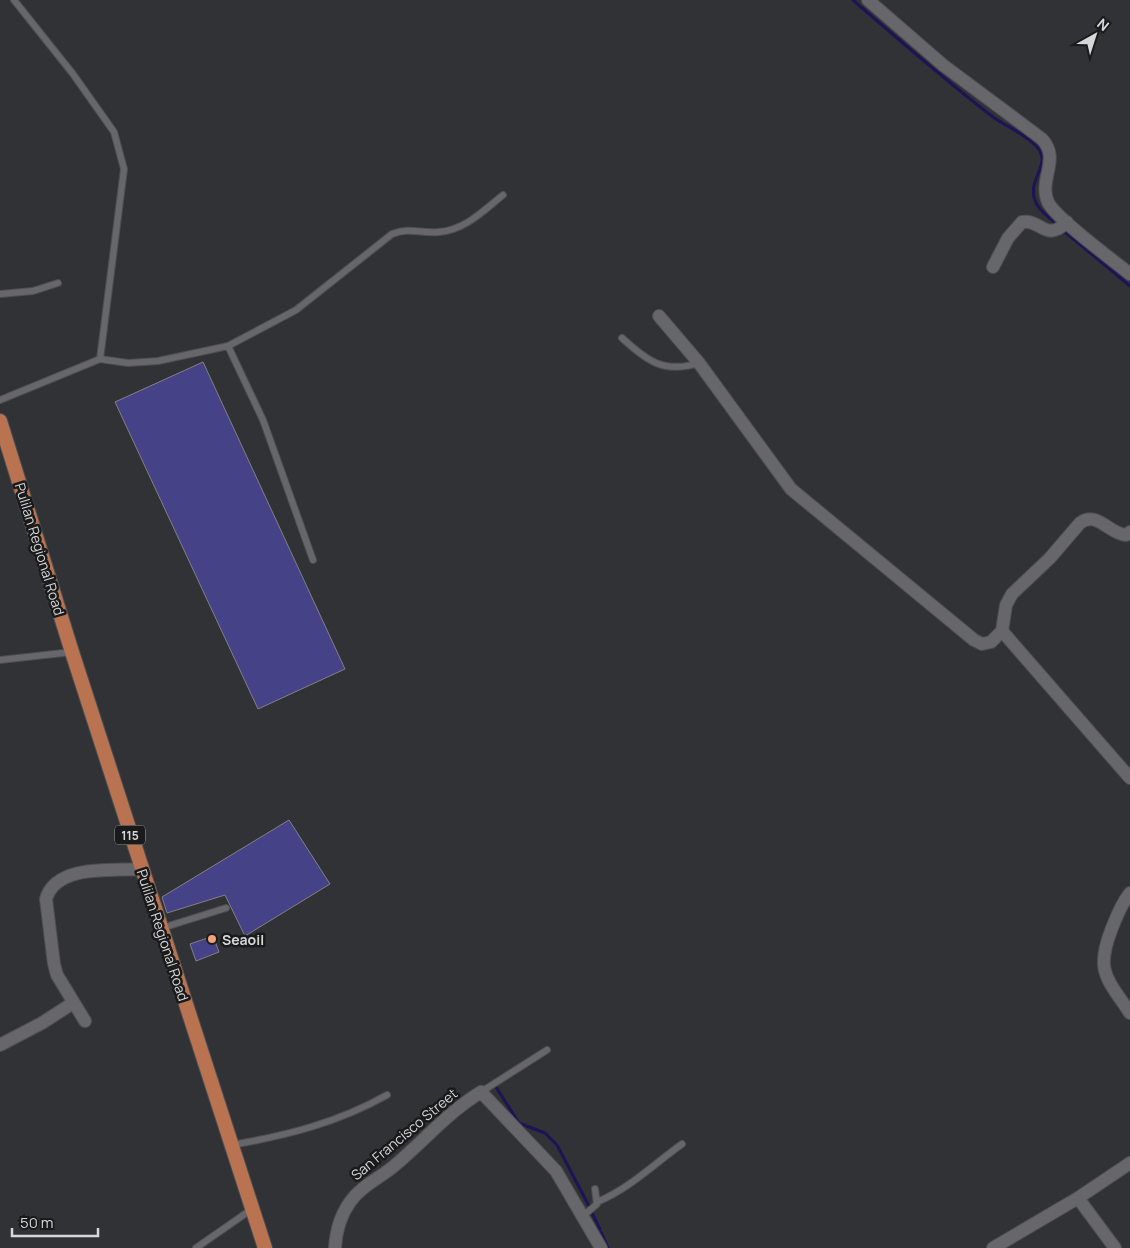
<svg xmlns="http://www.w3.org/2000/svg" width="1130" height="1248" font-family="Manrope,sans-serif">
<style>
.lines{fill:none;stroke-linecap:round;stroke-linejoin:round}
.stream{stroke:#1e1356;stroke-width:3}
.building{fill:#454287;stroke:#818185}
.service-casing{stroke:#4e4f52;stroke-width:8}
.minor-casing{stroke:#4e4f52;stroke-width:14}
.primary-casing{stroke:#4e4f52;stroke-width:16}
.service{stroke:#67676b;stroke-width:6}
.minor{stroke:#67676b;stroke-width:12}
.primary{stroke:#b97351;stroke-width:14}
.poi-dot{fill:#f1a17c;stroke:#1a1a1b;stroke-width:2}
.labels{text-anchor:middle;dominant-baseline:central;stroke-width:5;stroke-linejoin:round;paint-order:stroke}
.shield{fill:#1a1a1b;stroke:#9e9ea0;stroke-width:1}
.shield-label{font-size:12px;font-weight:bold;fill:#d6d7d9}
.street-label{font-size:14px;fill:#d6d7d9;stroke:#1a1a1b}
.poi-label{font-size:14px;font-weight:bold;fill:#d6d7d9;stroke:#1a1a1b;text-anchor:start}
</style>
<rect width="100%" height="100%" fill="#313235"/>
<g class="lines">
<path class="stream" d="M853,0c46,40 92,80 140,117 14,10 33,17 44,30 16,18 -12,33 -1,56 4,8 12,13 18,19
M1065,232l65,54
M496,1087l23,36 26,10 12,12 33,63
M592,1213l8,16
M601,1232l7,16"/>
</g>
<path class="building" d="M203,362l142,307 -87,40 -143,-307z
M289,820l41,64 -85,52 -20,-41 -58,18 -5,-16z
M213,936l6,16 -23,9 -6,-17z"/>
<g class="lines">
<g class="service-casing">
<path id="service" d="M14,0l59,74 41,58 10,37 -24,190
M0,294l33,-3 25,-8
M622,338c25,23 42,36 77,25
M228,346l35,74 50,140
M0,400l100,-41 28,4 30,-2 70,-15 68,-36 96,-76c19,-7 29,0 47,-2 26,-2 44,-21 64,-37
M0,660l72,-8
M162,928l64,-20
M481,1092l66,-42
M232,1145c56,-10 105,-22 155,-50
M597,1202c32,-13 57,-38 85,-58
M583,1216l14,-12 -2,-15
M196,1248l56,-39"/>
</g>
<g class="minor-casing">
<path id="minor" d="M868,0l75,65 99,74c19,20 -4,41 6,63 7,16 65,58 82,72
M993,267l15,-29 14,-16c20,-3 23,21 45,0
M659,316l40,47 92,126 183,151 8,4 9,-2 11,-11 128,147
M1002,631l4,-26 6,-11 38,-36 30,-35c17,-13 29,11 46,12l4,-3
M1130,893c-8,10 -13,22 -18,35 -17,43 -6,49 18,85
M85,1021l-28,-46 -3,-11 -8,-65c10,-35 66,-28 95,-30
M0,1045l42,-22 31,-20
M1078,1198l37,50
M335,1248c1,-17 5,-32 15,-46 11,-16 30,-24 44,-36 30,-25 54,-54 87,-74l75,79 45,77
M993,1248l85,-50 52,-35"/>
</g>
<g class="primary-casing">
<path id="primary" d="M0,421l72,231 193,596"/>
</g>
<use href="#service" class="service"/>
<use href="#minor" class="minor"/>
<use href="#primary" class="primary"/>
</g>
<circle class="poi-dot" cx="212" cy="939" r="5"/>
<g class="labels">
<rect class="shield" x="115" y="825.5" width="30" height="19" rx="4"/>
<g class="shield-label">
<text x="130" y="835">115</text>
</g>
<g class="street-label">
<text transform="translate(40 549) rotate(73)">Pulilan Regional Road</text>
<text transform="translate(163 935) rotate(72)">Pulilan Regional Road</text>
<text transform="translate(404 1134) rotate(-40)">San Francisco Street</text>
</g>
<g class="poi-label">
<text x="222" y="939">Seaoil</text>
</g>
</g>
<g transform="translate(1095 35) rotate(39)" stroke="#1a1a1b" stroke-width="4" paint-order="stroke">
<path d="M0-4L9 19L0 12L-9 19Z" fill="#d6d7d9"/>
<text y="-8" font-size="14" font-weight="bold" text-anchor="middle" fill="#d6d7d9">N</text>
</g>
<path d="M12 1228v8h86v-8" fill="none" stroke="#d6d7d9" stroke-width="2.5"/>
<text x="20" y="1228" font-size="15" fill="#d6d7d9" stroke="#1a1a1b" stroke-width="4" paint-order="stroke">50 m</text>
</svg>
